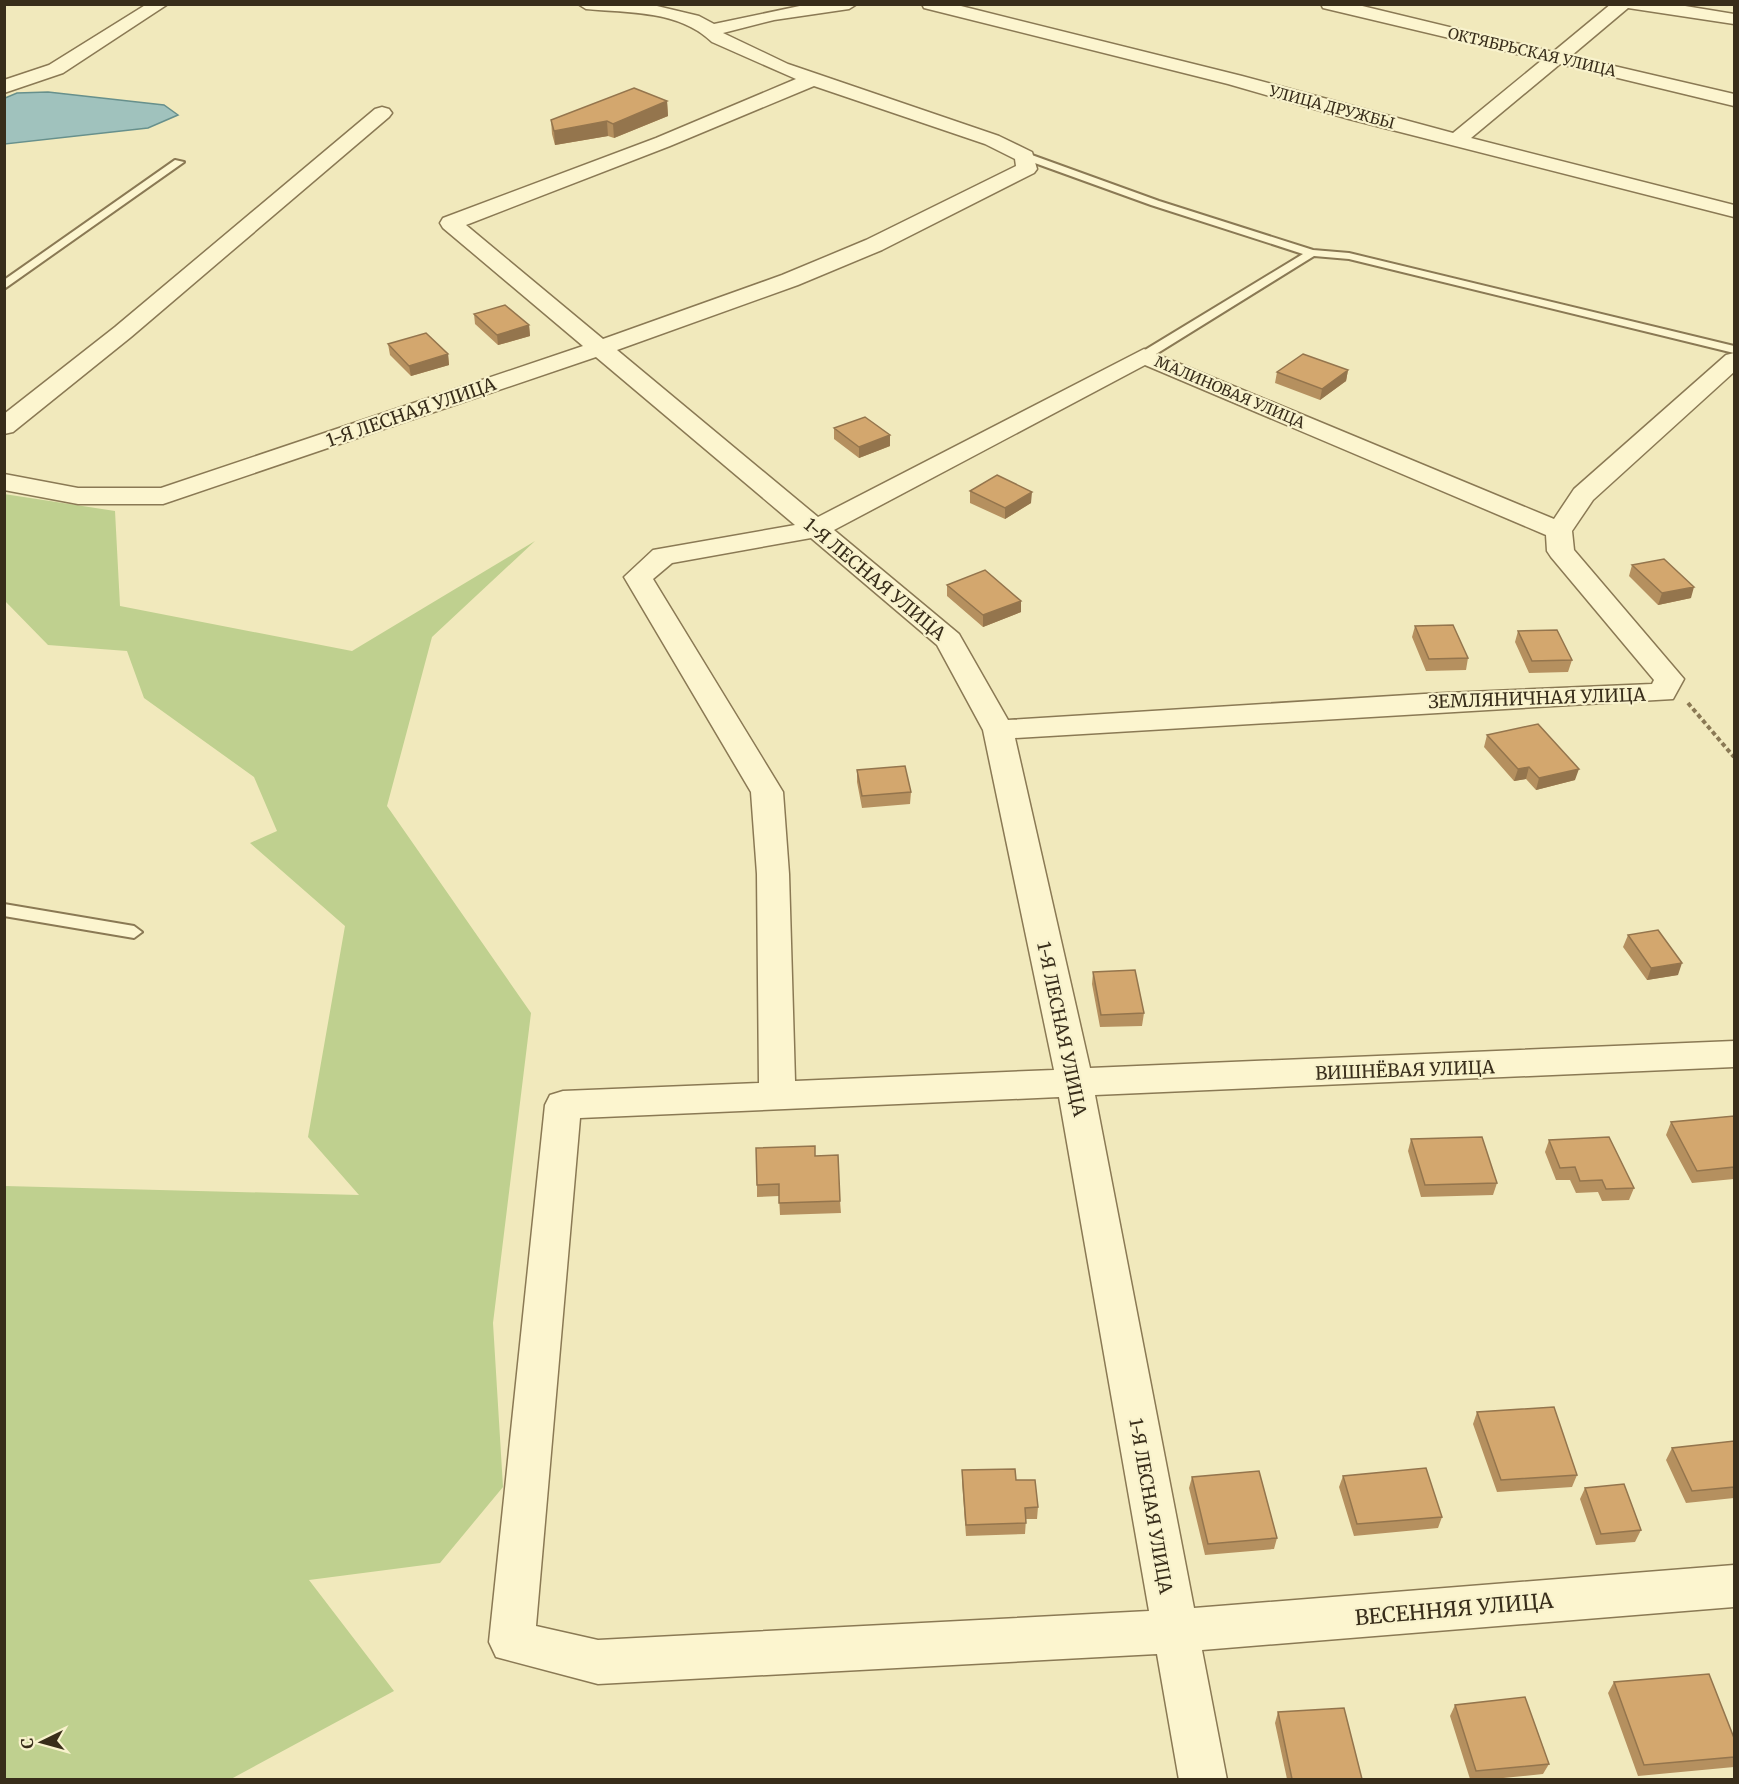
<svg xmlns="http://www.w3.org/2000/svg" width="1739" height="1784" font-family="Merriweather,serif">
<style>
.green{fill:#bfd08f}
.water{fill:#a0c2bd;stroke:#67908c;stroke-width:1.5}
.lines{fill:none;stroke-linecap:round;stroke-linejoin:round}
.service-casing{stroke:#8a7954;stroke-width:4}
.minor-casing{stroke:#8a7954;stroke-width:3}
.path{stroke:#8a7954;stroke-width:4;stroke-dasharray:4.5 3;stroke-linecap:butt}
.service{fill:#fcf5cf;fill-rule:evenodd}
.minor{fill:#fcf5cf;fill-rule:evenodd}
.wall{fill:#b5905f}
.shaded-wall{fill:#94754d}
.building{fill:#d3a76e;stroke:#94754d;stroke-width:1.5}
.labels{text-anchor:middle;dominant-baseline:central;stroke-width:4.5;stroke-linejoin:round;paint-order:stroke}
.far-street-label{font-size:15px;fill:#382d1a;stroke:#f8f2cc}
.street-label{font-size:18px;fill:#382d1a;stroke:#f8f2cc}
.near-street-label{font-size:21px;fill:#382d1a;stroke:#f8f2cc}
</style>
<rect width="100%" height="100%" fill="#f1e9bc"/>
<path class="green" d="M4,494l111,17 5,95 232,45 183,-110 -103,96 -45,169 144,207 -38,310 10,164 -63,76 -131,17 85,111 -163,88h-226v-593l354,9 -51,-58 37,-211 -95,-83 27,-12 -23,-54 -110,-79 -17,-47 -79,-6 -43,-44z"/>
<path class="water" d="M48,92l116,13 14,10 -30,13 -143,16v-46l12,-5z"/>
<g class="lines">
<g class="service-casing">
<path id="service" d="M1021,154h8l130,47 154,49 36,3 385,93v7l-385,-94 -35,-3 -166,103h-8v-6l163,-99 -152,-49 -130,-47z
M175,160l9,2 -180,127v-9z
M4,904l130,22 8,6 -8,6 -130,-22z"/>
</g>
<g class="minor-casing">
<path id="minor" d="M147,4h21l-105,69 -59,20v-13l45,-15z
M578,4l79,2 42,10 15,8 95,-20h48l-8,5 -75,11 -51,13 65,31 211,72 33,16 5,17 -3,4 -152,77 -84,35 -181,65 201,167 326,-168 410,170 20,-30 152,-134 8,-2v19l-141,128 -21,31 2,19 110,129 -11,20 -658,39 75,330 644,-27v26l-639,28 99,513 540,-43v42l-532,43 25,130h-48l-22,-126 -559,30 -102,-27 -7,-15 56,-537 5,-10 13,-4 196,-8 -2,-209 -6,-82 -127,-215 29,-27 142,-25 -199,-168 -433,147h-85l-74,-14v-16l74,14h83l422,-142 -140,-118 -3,-5 3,-5 213,-80 140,-59 -84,-37c-33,-32 -83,-29 -126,-33zM814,86l171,58 30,15 1,7 -150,74 -84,35 -179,64 -137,-114 204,-79zM1145,365l401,170 1,16 4,6 103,123 -2,4 -228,10 -416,26 -49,-86 -125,-104zM811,538l126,107 46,85 71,340 -259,11 -6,-207 -6,-82 -130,-213 19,-16zM1059,1097l90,514 -551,29 -62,-14 44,-508z
M922,4h31l289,72 211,57 89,-73 -219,-52 -2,-4h33l199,48 58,-48h62l61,10v10l-106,-16 -57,48 163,38v12l-174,-42 -89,74 263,67v12l-385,-98 -121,-35 -304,-76z
M382,107l7,2 3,4 -3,4 -258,220 -118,95 -9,2v-20l111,-87 260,-218z"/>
</g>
<path class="path" d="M1688,703l46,54"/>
<use href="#service" class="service"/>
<use href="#minor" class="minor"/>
</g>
<path class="wall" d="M667,101l1,15 -54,22 -6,-2 -53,9 -3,-11 -1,-14z
M474,314l55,11 1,11 -32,9 -23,-21z
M388,344l60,10 1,11 -38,11 -21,-21z
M1348,370l-2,11 -26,19 -45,-17 2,-11z
M834,428l56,7v11l-31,12 -25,-19z
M970,491l61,12 -26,16 -35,-16z
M1632,565l59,33 -33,7 -29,-29z
M947,585l74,27 -38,15 -36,-31z
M1415,626l53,32 -2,12 -40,1 -14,-34z
M1518,631l54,29 -4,12 -39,1 -14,-31z
M1487,735l88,45 -39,10 -10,-11 -12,2 -30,-34z
M857,770l54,22 -1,12 -48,4 -5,-26z
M1628,935l50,40 -31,5 -24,-33z
M1093,972l51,41 -2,13 -42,1 -8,-43z
M1734,1116v63l-42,4 -26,-48 5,-13z
M1411,1139l86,44 -4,12 -72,2 -13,-46z
M1549,1140l85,48 -5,12 -27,1 -4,-9 -22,1 -6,-13h-14l-11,-28z
M815,1156l25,45 1,12 -61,2 -1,-19 -22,1v-12z
M1477,1412l100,63 -5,12 -75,5 -24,-68z
M1734,1441v57l-48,5 -20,-43 6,-12z
M962,1470l54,10 22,27 -1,12h-11l-1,15 -59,2 -4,-54z
M1343,1476l99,41 -4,11 -84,8 -15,-49z
M1192,1477l85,61 -3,11 -69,6 -16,-67z
M1585,1488l56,42 -6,12 -39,3 -16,-46z
M1614,1682l120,56v29l-96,9 -30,-83z
M1455,1705l94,59 -6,10 -50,5h-23l-20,-63z
M1278,1712l84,67h-75l-12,-56z"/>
<path class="shaded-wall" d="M667,101l1,15 -54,22 -1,-14z
M607,121l1,15 -53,9 -1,-14z
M529,325l1,11 -32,9 -1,-10z
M448,354l1,11 -38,11 -2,-10z
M1348,370l-2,11 -26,19 2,-11z
M890,435v11l-31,12v-11z
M1032,492l-1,11 -26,16v-11z
M1694,587l-3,11 -33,7 4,-12z
M1021,601v11l-38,15v-12z
M1529,767l-3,12 -12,2 4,-12z
M1579,769l-4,11 -39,10 3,-12z
M1682,963l-4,12 -31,5 4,-12z"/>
<path class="building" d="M634,88l33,13 -54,23 -6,-3 -53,10 -3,-11z
M505,305l24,20 -32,10 -23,-21z
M426,333l22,21 -39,12 -21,-22z
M1303,354l45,16 -26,19 -45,-17z
M865,417l25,18 -31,12 -25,-19z
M997,475l35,17 -27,16 -35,-17z
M1664,559l30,28 -32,6 -30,-28z
M985,570l36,31 -38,14 -36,-30z
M1453,625l15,33 -39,1 -14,-33z
M1557,630l15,30 -40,1 -14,-30z
M1538,724l41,45 -40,9 -10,-11 -11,2 -31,-34z
M905,766l6,26 -49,4 -5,-26z
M1658,930l24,33 -31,5 -23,-33z
M1135,970l9,43 -43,2 -8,-43z
M1734,1116v51l-37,4 -26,-49z
M1482,1137l15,46 -72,2 -14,-46z
M1609,1137l25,51 -28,1 -4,-9 -22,1 -5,-14 -15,1 -11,-28z
M815,1146v10l23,-1 2,46 -61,2v-19l-22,1 -1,-37z
M1554,1407l23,68 -76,5 -24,-68z
M1734,1441v46l-42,4 -20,-43z
M1426,1468l16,49 -85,7 -14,-48z
M1015,1469l1,11h19l3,27 -13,1 1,15 -60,2 -4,-55z
M1259,1471l18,67 -69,6 -16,-67z
M1624,1484l17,46 -40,4 -16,-46z
M1709,1674l25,64v19l-90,8 -30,-83z
M1525,1697l24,67 -73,7 -21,-66z
M1344,1708l18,71h-70l-14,-67z"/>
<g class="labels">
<g class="far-street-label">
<text transform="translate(1532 52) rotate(13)">ОКТЯБРЬСКАЯ УЛИЦА</text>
<text transform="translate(1332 107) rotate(15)">УЛИЦА ДРУЖБЫ</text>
<text transform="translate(1230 392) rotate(23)">МАЛИНОВАЯ УЛИЦА</text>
</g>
<g class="street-label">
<text transform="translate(411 412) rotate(-19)">1-Я ЛЕСНАЯ УЛИЦА</text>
<text transform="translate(875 579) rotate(40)">1-Я ЛЕСНАЯ УЛИЦА</text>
<text transform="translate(1537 698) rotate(-2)">ЗЕМЛЯНИЧНАЯ УЛИЦА</text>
<text transform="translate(1062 1029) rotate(78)">1-Я ЛЕСНАЯ УЛИЦА</text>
<text transform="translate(1405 1070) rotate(-2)">ВИШНЁВАЯ УЛИЦА</text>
<text transform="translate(1151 1506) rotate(80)">1-Я ЛЕСНАЯ УЛИЦА</text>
</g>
<g class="near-street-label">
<text transform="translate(1454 1609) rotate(-5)">ВЕСЕННЯЯ УЛИЦА</text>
</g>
</g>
<rect width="1739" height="1784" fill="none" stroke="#382d1a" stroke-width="12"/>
<g transform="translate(42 1742) rotate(265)" stroke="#f8f2cc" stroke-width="4.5" paint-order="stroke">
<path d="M0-4.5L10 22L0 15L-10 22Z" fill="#382d1a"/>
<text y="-9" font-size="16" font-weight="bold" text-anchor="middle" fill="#382d1a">С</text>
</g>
</svg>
